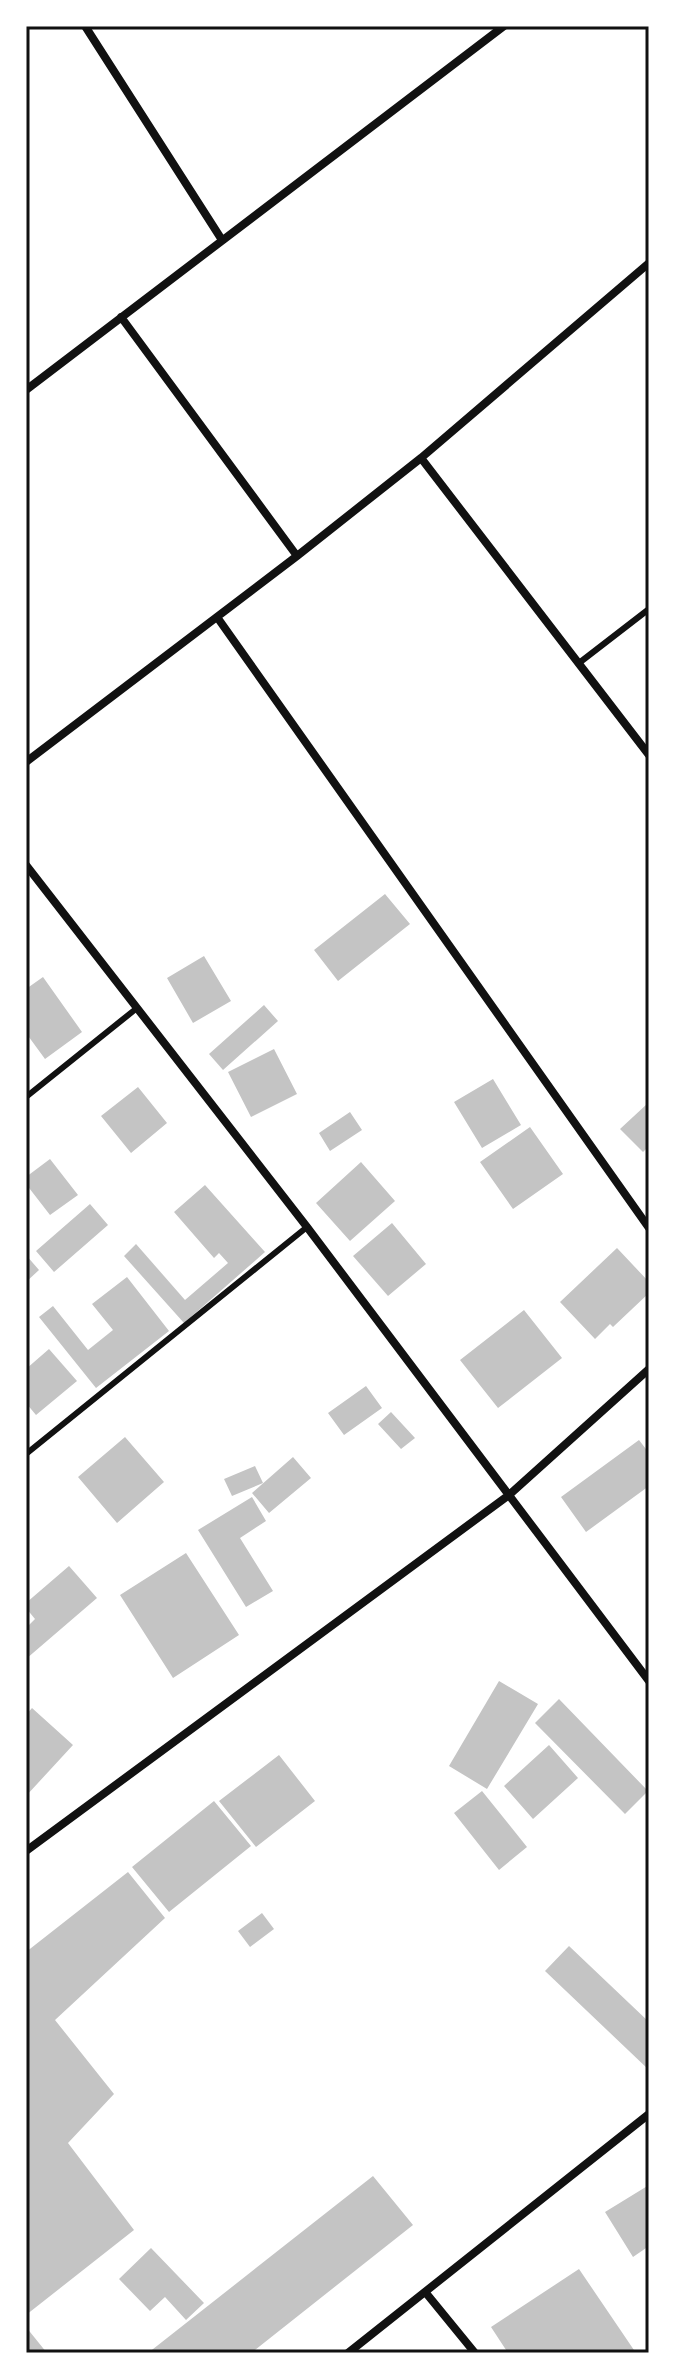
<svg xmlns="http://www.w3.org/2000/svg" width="675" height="2379" font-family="Helvetica,sans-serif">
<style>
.building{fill:#c4c4c4}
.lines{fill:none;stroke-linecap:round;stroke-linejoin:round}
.service{stroke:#111;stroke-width:6}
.minor{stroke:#111;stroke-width:8}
.neatline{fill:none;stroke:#111;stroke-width:3}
</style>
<rect width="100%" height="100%" fill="#fff"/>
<path class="building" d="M385,894l25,30 -72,57 -24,-31z
M204,956l27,45 -38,22 -26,-45z
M43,977l39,55 -37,27 -19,-26v-44z
M264,1005l14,16 -55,49 -14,-16z
M274,1049l23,45 -46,23 -23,-45z
M493,1079l28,46 -39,23 -28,-46z
M138,1087l29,36 -36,30 -30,-37z
M647,1104l2,2v40l-6,6 -23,-23z
M350,1112l12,18 -32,21 -11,-18z
M530,1127l33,47 -50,35 -33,-47z
M50,1159l28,36 -28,20 -24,-31v-7z
M361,1162l34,39 -45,40 -34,-38z
M205,1185l60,67 -81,71 -60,-67 12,-12 49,56 43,-37 -9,-10 -5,5 -40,-46z
M90,1204l18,21 -54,47 -18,-21z
M392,1223l34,41 -38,32 -35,-40z
M617,1248l32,34v11l-36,34 -3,-3 -15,15 -35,-37z
M26,1255l13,15 -13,12z
M127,1277l42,54 -73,57 -57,-71 14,-11 35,44 25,-20 -21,-26z
M524,1310l38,48 -64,50 -38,-48z
M49,1349l28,32 -41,34 -10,-12v-34z
M366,1386l16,22 -38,27 -16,-22z
M391,1412l24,26 -14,11 -23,-25z
M125,1437l39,45 -47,41 -39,-46z
M639,1440l10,13v33l-63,46 -25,-35z
M293,1457l18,21 -42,35 -17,-20z
M255,1466l8,17 -31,13 -8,-17z
M252,1497l14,24 -26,17 33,53 -27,16 -48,-77z
M186,1553l53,82 -66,43 -53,-83z
M69,1566l28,32 -71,61v-31l9,-9 -9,-11v-5z
M499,1681l39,23 -51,85 -38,-23z
M559,1699l89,92 -23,23 -90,-91z
M32,1708l41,37 -47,51v-81z
M549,1745l29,33 -45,41 -29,-33z
M279,1755l36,46 -59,46 -37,-46z
M482,1791l45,56 -28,23 -45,-57z
M214,1801l37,45 -82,66 -37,-45z
M128,1872l37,46 -110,102 59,74 -46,49 66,87 -108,85v-363z
M262,1913l12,16 -24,18 -12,-16z
M569,1946l80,76v48l-104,-99z
M373,2176l40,49 -162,128h-103z
M649,2185v61l-16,11 -28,-45z
M151,2248l53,55 -18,17 -21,-23 -15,14 -31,-32z
M579,2269l57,84h-128l-17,-26z
M26,2327l21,26h-21z"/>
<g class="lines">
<path class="service" d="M579,663l70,-54
M26,1097l111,-89
M26,1454l281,-227"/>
<path class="minor" d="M85,26l137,214
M121,317l176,239
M26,390l478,-364
M421,458l228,297
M217,617l432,611
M26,762l271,-206 124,-98 228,-195
M26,865l281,362 342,454
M26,1851l483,-356 140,-126
M426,2293l49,60
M348,2353l301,-239"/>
</g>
<rect width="675" height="2379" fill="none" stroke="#ffffff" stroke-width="56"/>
<rect x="28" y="28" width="619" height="2323" class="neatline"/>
</svg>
